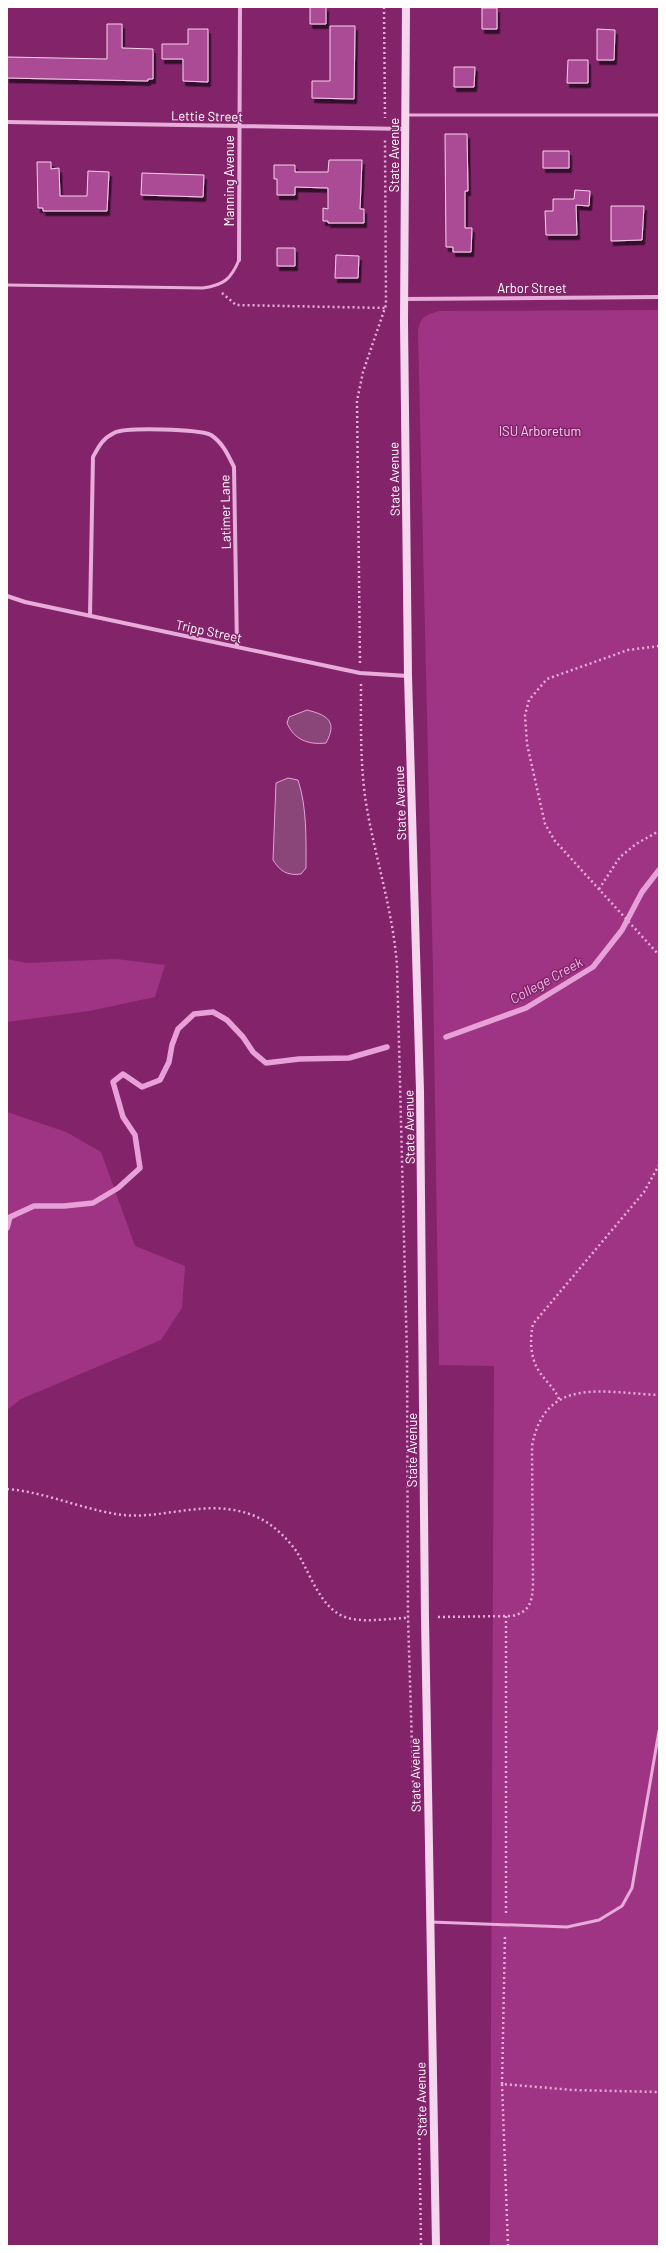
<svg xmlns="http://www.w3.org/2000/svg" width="666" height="2253" font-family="Barlow,sans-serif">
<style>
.green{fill:#9f3485}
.water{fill:#8a4679;stroke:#e8a0d8}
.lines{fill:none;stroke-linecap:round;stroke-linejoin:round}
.stream{stroke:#e8a0d8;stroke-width:5.5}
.building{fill:#ab4c95;stroke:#f6d0ed;filter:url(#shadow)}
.path{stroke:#e8acda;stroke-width:2.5;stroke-dasharray:2 3;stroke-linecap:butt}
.lane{stroke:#e8acda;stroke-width:3}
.street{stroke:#e8acda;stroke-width:4}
.secondary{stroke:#f6d6ee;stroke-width:8}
.labels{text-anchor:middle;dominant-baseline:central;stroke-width:3;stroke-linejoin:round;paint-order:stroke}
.street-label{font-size:13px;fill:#fff;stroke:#83246b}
.park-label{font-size:13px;fill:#f6d0ed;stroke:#83246b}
.water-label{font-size:14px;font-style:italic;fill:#efb8e2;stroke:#83246b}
</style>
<defs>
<filter id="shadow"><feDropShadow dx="2.5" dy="4.5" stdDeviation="0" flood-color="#0009"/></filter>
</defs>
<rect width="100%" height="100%" fill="#83246b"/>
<path class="green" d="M659,310v1936h-169l4,-880 -55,-1 -6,-395 -15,-639c2,-14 8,-16 21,-20z
M7,959l19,4 90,-4 49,6 -10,32 -66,14 -82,11z
M7,1112l59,20 35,20 34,94 50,20 -3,42 -21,32 -140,59 -14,11z"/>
<path class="water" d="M307,710c20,5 31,11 19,33 -17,2 -32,-3 -39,-20l2,-6z
M288,778l10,2c9,27 8,59 8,88l-5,6c-14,2 -21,-3 -28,-14l3,-77z"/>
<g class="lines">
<path class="stream" d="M446,1037l80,-29 67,-41 29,-37 20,-38 17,-22
M7,1228l3,-11 24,-11h30l29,-3 25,-15 22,-20 -5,-33 -12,-18 -10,-35 10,-8 19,13 18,-7 9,-18 3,-17 6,-16 16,-15 19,-2 14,8 16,17 10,15 13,11 33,-4 50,-1 38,-11"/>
</g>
<path class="building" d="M310,7h16v17h-16z
M482,8h15v21h-15z
M107,24h15v24l31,1v30h-5v2l-141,-3v-21l100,2z
M330,26h25l-1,73 -42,-1v-17h18z
M188,29h20v53l-25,-1v-22h-21v-15h26z
M597,29l18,1 -1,30h-17z
M568,60h20v23h-21z
M454,67h21l-1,20h-20z
M445,134h22l1,57h-3v37h7l-1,24h-18v-5h-7z
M543,151h26v17h-26z
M329,160h33l-2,49h4v14h-36v-2h-5v-13l5,1v-21l-33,-1v8h-18v-16h-3v-14h21v7h33z
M37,162h14v7l8,-1 1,28h27l1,-25 21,1 -2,39h-64v-3h-5z
M142,173l62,2 -1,22 -62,-2z
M575,190l15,1 -1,15 -13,-1 1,30h-31l-1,-24h8v-12h21z
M611,206h33l-2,34 -31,1z
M277,248h18v18h-18z
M336,255l23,1 -1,22h-23z"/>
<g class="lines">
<path class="path" d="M384,7l1,111
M222,293l14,12 150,3
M659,646l-31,4 -81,29 -18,21 -4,15 2,29 18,80 10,17 104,114
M360,663l-3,-262 6,-29 23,-67 -1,-166
M361,684c0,40 -1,80 5,119 9,55 27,107 31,163l10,390 1,262 6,192
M599,889l21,-32 16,-13 23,-13
M559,1399c-5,-12 -16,-20 -22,-31 -7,-14 -7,-30 -4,-44l111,-132 15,-27
M7,1489c39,3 76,21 116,26 43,4 85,-17 129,0 17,6 31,19 42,33 16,22 25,62 54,70 20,5 41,0 61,0
M506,1616v300
M438,1617l74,-1c17,-4 20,-13 21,-30l-1,-140c13,-71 72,-53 127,-51
M502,2084l3,-149
M419,2113l2,133
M508,2246l-6,-162 71,6 86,2"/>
<path class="lane" d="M406,115h253
M7,285l196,3c21,-3 28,-9 36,-28
M431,1922l136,5 32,-7 23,-14 10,-18 27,-157"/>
<path class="street" d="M7,122l399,7
M239,260l1,-253
M405,299l254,-2
M7,596l18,6 335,71 48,3
M90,616l3,-159c6,-11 9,-18 21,-24 11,-6 85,-4 97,2 12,8 17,20 23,32l3,180"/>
<path class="secondary" d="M406,7l-2,315 4,354 12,415 5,527 11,628"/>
</g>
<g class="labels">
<g class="street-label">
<text transform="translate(207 116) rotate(1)">Lettie Street</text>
<text transform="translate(394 155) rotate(-90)">State Avenue</text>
<text transform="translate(229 181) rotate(-90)">Manning Avenue</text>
<text x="532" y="288">Arbor Street</text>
<text transform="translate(394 479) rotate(-91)">State Avenue</text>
<text transform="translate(225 512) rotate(-91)">Latimer Lane</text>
<text transform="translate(209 631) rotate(12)">Tripp Street</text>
<text transform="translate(400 803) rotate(-92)">State Avenue</text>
<text transform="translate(409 1127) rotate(-91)">State Avenue</text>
<text transform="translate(412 1450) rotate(-90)">State Avenue</text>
<text transform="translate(415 1775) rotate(-91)">State Avenue</text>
<text transform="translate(421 2099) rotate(-91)">State Avenue</text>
</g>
<g class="park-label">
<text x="540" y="431">ISU Arboretum</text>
</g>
<g class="water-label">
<text transform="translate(546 980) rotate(-29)">College Creek</text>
</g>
</g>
<rect width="666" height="2253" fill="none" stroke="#ffffff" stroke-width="16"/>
</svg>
